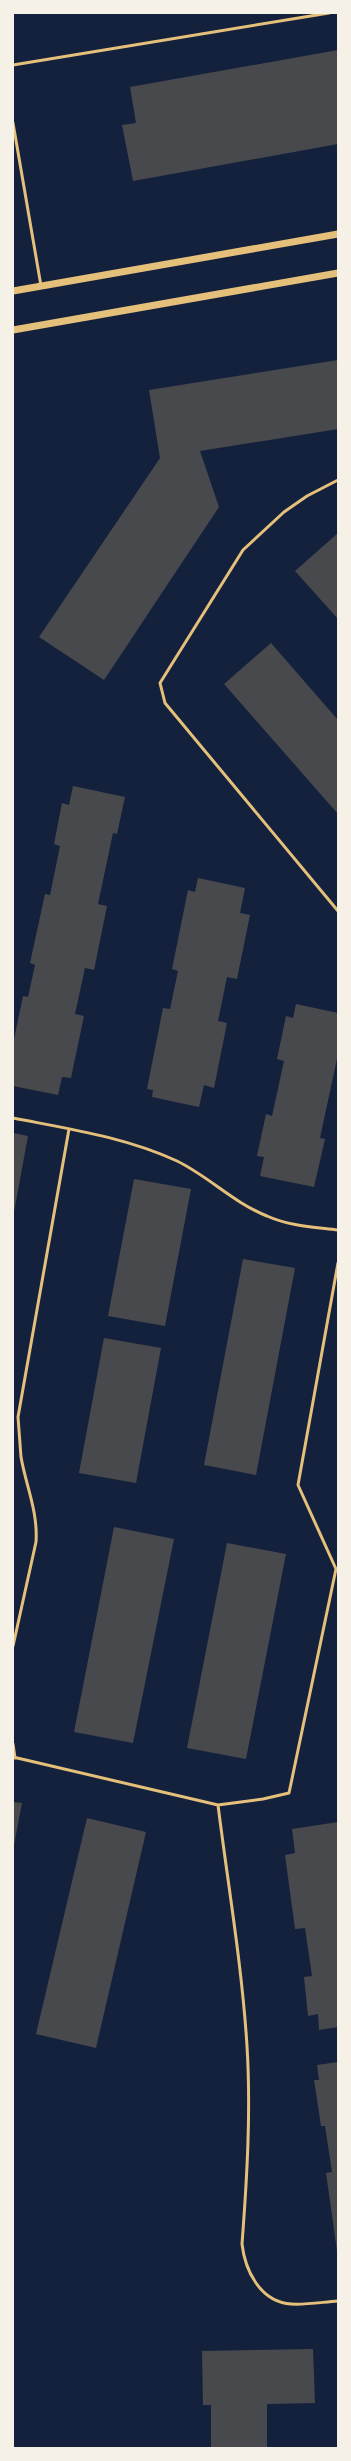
<svg xmlns="http://www.w3.org/2000/svg" width="351" height="2461" font-family="Cabin,sans-serif">
<style>
.building{fill:#48494c}
.lines{fill:none;stroke-linecap:round;stroke-linejoin:round}
.service{stroke:#e5c07b;stroke-width:3}
.tertiary{stroke:#e5c07b;stroke-width:7}
</style>
<rect width="100%" height="100%" fill="#14213d"/>
<path class="building" d="M338,50v94l-205,37 -11,-56 14,-2 -6,-36z
M338,360v69l-138,22 19,56 -115,173 -65,-43 121,-179 -11,-68z
M338,533v86l-43,-48z
M271,643l67,77v94l-114,-130z
M73,786l52,11 -8,37 -4,-1 -15,71 9,2 -13,64 -9,-2 -10,46 9,2 -13,62 -9,-1 -4,18 -45,-9v-42l10,-48 5,1 7,-32 -5,-2 15,-69 5,1 10,-49 -6,-2 8,-41 7,2z
M198,878l47,10 -5,25 10,2 -13,64 -10,-2 -9,44 9,2 -13,65 -10,-3 -5,22 -47,-10 1,-7 -6,-1 16,-81 7,1 8,-38 -6,-2 16,-79 7,2z
M296,1004l42,9v41l-18,84 5,1 -11,48 -54,-11 4,-19 -7,-1 9,-42 6,2 12,-55 -7,-2 9,-43 7,2z
M13,1133l15,3 -14,76h-1z
M134,1179l57,10 -26,137 -57,-10z
M243,1259l52,9 -39,207 -52,-10z
M104,1338l57,10 -25,135 -57,-10z
M114,1527l60,12 -41,204 -59,-11z
M227,1543l59,11 -40,205 -59,-11z
M13,1802l9,1 -8,42h-1z
M87,1818l59,14 -50,216 -60,-14z
M338,1822v205l-19,3 -1,-16 -10,2 -4,-39 8,-1 -7,-48 -10,1 -10,-74 10,-2 -3,-24z
M338,2062v189h-1l-11,-78 6,-1 -7,-46h-4l-7,-46h5l-2,-15z
M313,2349l2,54 -48,1v44h-56v-43h-8l-1,-54z"/>
<g class="lines">
<path class="service" d="M13,65l316,-52
M13,123l28,163
M338,480l-31,16 -23,16 -41,38 -83,133 5,20 173,208
M13,1118c56,11 112,19 164,43 31,15 57,42 90,55 22,10 47,11 71,14
M13,1646l23,-104c2,-31 -10,-56 -15,-85 -1,-13 -2,-27 -3,-40l51,-288
M13,1744l2,14
M13,1757l205,48 45,-6 26,-6 47,-224 -38,-84 40,-222
M218,1805c10,80 24,161 29,241 4,66 0,132 -5,198 3,26 18,58 49,60 15,1 32,-2 47,-3"/>
<path class="tertiary" d="M13,291l325,-57
M13,330l325,-57"/>
</g>
<rect width="351" height="2461" fill="none" stroke="#f6f1e7" stroke-width="28"/>
</svg>
